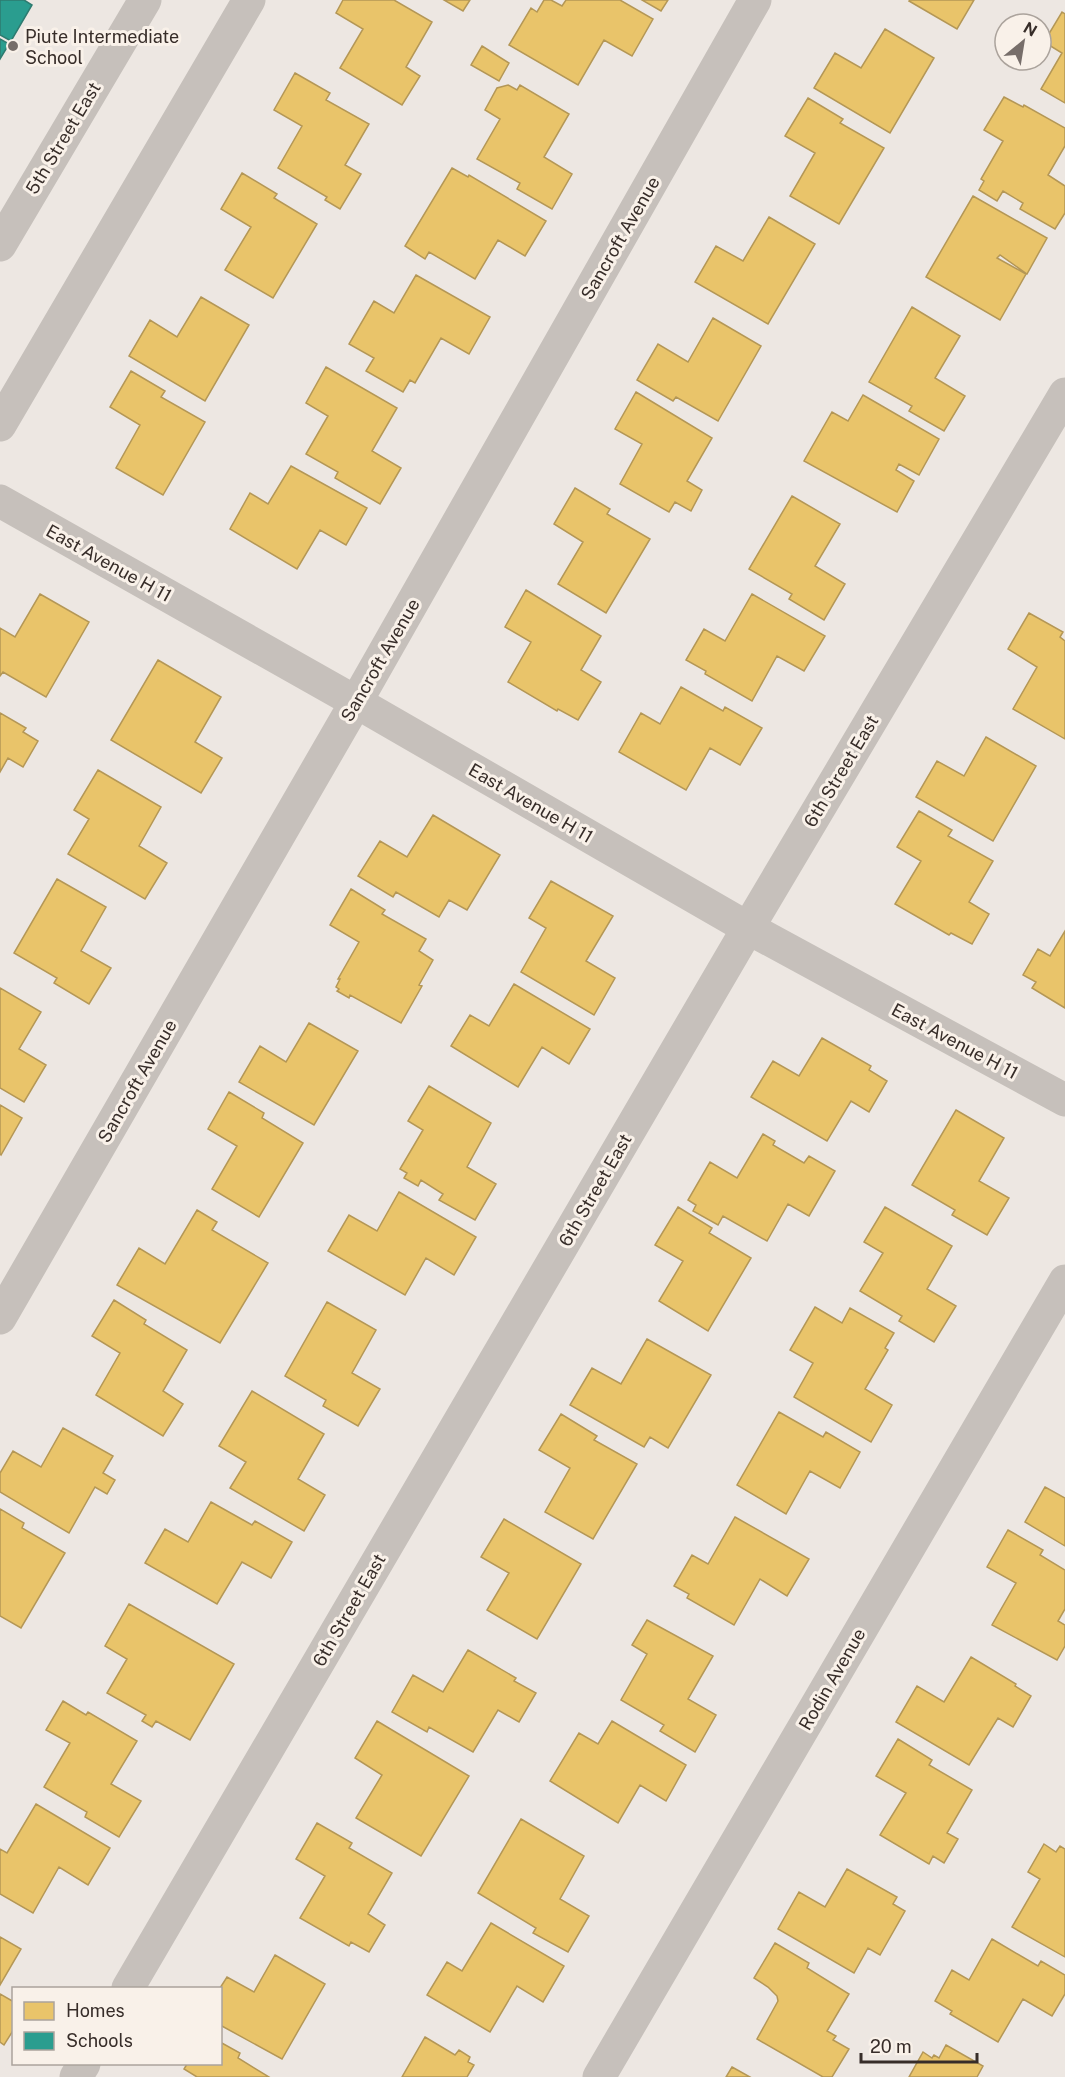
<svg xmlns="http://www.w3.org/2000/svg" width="1065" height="2077" font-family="'Public Sans',sans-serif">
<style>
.homes{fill:#e9c46a;stroke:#b49756;stroke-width:1.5}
.schools{fill:#2a9d8f;stroke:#2e7b70;stroke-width:1.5}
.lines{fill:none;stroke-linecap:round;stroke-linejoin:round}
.minor{stroke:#c6c0bb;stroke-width:33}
.poi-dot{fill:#776e6a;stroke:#f9f1e9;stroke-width:2}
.labels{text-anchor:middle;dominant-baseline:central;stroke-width:6;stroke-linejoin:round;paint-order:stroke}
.poi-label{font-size:18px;fill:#372d29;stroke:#f9f1e9;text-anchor:start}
.street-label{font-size:18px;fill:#372d29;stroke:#f9f1e9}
</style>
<rect width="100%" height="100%" fill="#ede7e2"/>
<path class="homes" d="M343,0h51l38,22 -26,45 14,9 -18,29 -62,-37 23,-39 -27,-16z
M444,0h26l-7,11z
M544,0h7l11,6 4,-6h54l33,19 -21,37 -28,-16 -26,45 -69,-40 22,-37 6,4z
M642,0h26l-7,11z
M910,0h64l-17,29 -48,-28z
M1062,12l3,2v89l-24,-14 21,-36 -18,-11z
M885,29l49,29 -44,75 -76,-45 21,-35 26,15z
M482,46l27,17 -10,18 -28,-16z
M295,73l35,20 -4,7 43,24 -24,41 16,9 -21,35 -15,-9 2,-3 -49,-29 24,-42 -28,-16z
M508,85l9,5 3,-5 49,29 -25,43 28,17 -20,35 -35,-20 3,-6 -43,-24 23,-40 -15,-9 12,-22z
M1004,97l19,10 1,-2 41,23v18l-17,29 17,11v27l-10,16 -35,-20 3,-6 -20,-12 -6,10 -18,-11 5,-9 -3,-2 22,-38 -19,-11z
M808,98l35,21 -3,4 44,25 -45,76 -49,-28 25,-43 -30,-17z
M452,168l16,9 1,-2 77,46 -21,35 -27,-16 -23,39 -46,-27 -4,7 -20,-13z
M242,173l35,21 -3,4 43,26 -44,74 -48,-28 26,-43 -30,-18z
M973,196l74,42 -20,36 -27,-19 -3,3 29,16 -26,46 -74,-43z
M769,217l46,27 -47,80 -73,-42 21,-36 27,15z
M416,275l74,42 -21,37 -28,-16 -26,45 -5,-3 -7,12 -37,-21 8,-13 -25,-14 25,-43 20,12z
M201,297l48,28 -44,76 -76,-45 21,-36 27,17z
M912,307l48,29 -25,42 30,18 -21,35 -35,-20 3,-5 -43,-24z
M713,318l48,28 -43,75 -42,-24 -3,4 -36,-21 21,-36 30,18z
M326,367l71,41 -25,43 29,17 -21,36 -45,-26 3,-6 -32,-18 22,-38 -22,-13z
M131,371l34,20 -4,6 44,25 -42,73 -47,-27 24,-43 -30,-18z
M636,392l76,46 -25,43 15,9 -11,21 -16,-9 -6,10 -49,-28 22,-40 -27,-15z
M863,395l76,44 -20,36 -20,-11 -3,6 18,11 -17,31 -93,-51 28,-49 16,9z
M291,466l76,42 -21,37 -26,-15 -23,39 -67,-40 20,-36 18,11z
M575,488l35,21 -3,5 43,25 -44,74 -48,-29 25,-42 -29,-18z
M792,496l48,28 -25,42 30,18 -21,36 -35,-21 3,-5 -43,-25z
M526,590l75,46 -20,34 20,12 -23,38 -20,-11 -1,2 -49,-29 23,-40 -26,-15z
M40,594l49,28 -43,75 -43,-25 -3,4v-48l15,9z
M752,594l73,42 -21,35 -27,-15 -25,45 -47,-27 1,-3 -20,-11 18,-31 21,12z
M1029,613l34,19 -3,5 5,4v98l-52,-30 24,-42 -29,-18z
M158,660l63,37 -26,45 27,16 -21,35 -90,-53z
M681,687l42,24 2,-4 37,21 -22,37 -30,-17 -24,42 -67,-38 22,-39 19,11z
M0,713l26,15 -3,4 15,9 -15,26 -15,-9 -8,14z
M986,737l50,29 -43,75 -77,-44 21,-36 27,15z
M98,770l63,37 -22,39 28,17 -22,36 -77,-45 21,-35 -15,-9z
M919,811l33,19 -4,6 45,25 -24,41 20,12 -17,30 -21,-11 -2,2 -54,-31 26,-43 -24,-14z
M433,815l67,40 -33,55 -18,-10 -10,17 -43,-25 -3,5 -35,-21 22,-35 27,16z
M57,879l49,28 -25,44 30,17 -22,36 -35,-21 3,-5 -43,-25z
M551,881l62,35 -27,45 29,17 -21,37 -73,-43 25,-44 -17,-10z
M351,889l34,21 -3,4 44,25 -7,12 14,9 -14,25 3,1 -21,37 -51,-28 -1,3 -12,-7 2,-2 -3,-2 4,-8h-2l21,-37 -29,-17z
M1065,931v77l-33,-20 4,-6 -13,-7 15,-26 12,7z
M514,984l76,45 -21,35 -27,-17 -24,40 -67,-41 19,-31 19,11z
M0,988l41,24 -22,37 27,16 -22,37 -24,-14z
M309,1023l49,28 -44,74 -75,-43 21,-36 26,16z
M822,1038l49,28 -2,4 18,11 -18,31 -18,-11 -24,40 -76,-44 22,-36 26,15z
M429,1086l62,37 -24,44 29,17 -21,36 -36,-20 4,-6 -22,-14 -3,6 -14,-8 3,-5 -7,-4 23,-39 -15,-9z
M229,1092l35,21 -2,5 41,25 -44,74 -47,-28 25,-43 -29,-17z
M0,1105l22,13 -21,37 -1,-1z
M956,1110l48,28 -25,43 30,17 -22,37 -35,-20 3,-5 -43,-25z
M763,1134l12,7 -2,4 31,18 5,-7 26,15 -26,45 -21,-12 -21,37 -44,-25 -5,9 -25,-14 3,-6 -8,-5 22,-38 27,16z
M399,1192l77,45 -22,38 -28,-17 -21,37 -77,-44 21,-36 28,16z
M678,1207l34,21 -3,5 42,25 -43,73 -49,-30 24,-40 -28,-16z
M885,1207l67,39 -25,43 29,17 -22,36 -35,-21 3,-5 -42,-25 23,-38 -19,-11z
M197,1210l20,12 -5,8 56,33 -48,80 -103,-58 22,-37 26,16z
M114,1300l32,20 -2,4 43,26 -24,41 20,13 -20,32 -67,-41 24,-42 -28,-17z
M327,1302l49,28 -24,43 28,16 -22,37 -35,-20 3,-6 -41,-24z
M815,1307l27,16 8,-15 44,25 -9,15 3,2 -23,39 27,16 -21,37 -77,-45 19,-34 -23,-13z
M647,1339l64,36 -43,73 -18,-11 -6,10 -74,-42 22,-37 29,16z
M252,1391l72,43 -26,45 27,16 -21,36 -74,-43 16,-26 -27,-16z
M779,1412l44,25 3,-5 34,20 -20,36 -30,-17 -24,43 -49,-29z
M561,1414l36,22 -3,4 43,24 -44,75 -48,-27 25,-44 -31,-18z
M63,1428l50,28 -10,17 12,7 -8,14 -12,-7 -26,46 -69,-41v-19l13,-22 28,16z
M1045,1487l20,11v48l-40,-24z
M211,1502l41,23 3,-4 37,21 -21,36 -29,-16 -25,42 -72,-41 20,-34 23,13z
M0,1509l24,14 -2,5 43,25 -44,75 -21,-12z
M735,1517l74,42 -22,37 -27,-17 -26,46 -47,-27 2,-4 -15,-8 18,-31 16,9z
M504,1519l77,45 -44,75 -50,-29 22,-37 -28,-16z
M1008,1530l35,20 -3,5 25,15v39l-7,12 7,4v21l-8,14 -65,-35 24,-42 -29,-16z
M129,1604l105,60 -44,76 -34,-19 -4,6 -10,-6 4,-6 -39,-22 20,-34 -22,-13z
M647,1620l66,36 -25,43 28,16 -21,37 -35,-21 4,-6 -43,-25 26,-46 -15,-9z
M468,1650l48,28 -2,3 22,12 -17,29 -21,-12 -25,42 -44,-25 -2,5 -35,-20 21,-37 30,17z
M971,1657l45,27 -1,2 16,10 -18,31 -15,-9 -29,47 -73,-43 21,-36 27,16z
M63,1701l23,14 2,-3 49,29 -26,43 30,17 -22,36 -34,-20 2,-5 -43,-25 26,-44 -24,-13z
M377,1721l92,55 -48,80 -65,-38 26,-43 -27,-17z
M612,1721l74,44 -20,36 -26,-16 -22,38 -68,-42 29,-48 19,11z
M898,1739l34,21 -3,5 43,25 -25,43 11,6 -14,24 -11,-7 -4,8 -49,-29 26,-42 -30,-17z
M36,1804l74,44 -22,37 -29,-18 -26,46 -33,-19v-45l7,4z
M521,1819l63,37 -24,43 29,17 -21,36 -35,-19 3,-5 -58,-35z
M317,1823l35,20 -3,5 43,25 -24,41 17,11 -16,27 -18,-10 -2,4 -49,-28 25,-42 -29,-17z
M1044,1844l12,8 4,-6 5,3v108l-53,-30 28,-48 -12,-7z
M847,1869l50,28 -4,7 12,7 -25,44 -12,-7 -14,25 -76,-44 21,-37 26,15z
M491,1923l73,43 -21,36 -26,-16 -27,46 -63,-37 20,-33 15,9z
M0,1937l21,12 -21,36z
M992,1939l46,27 3,-5 24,14v19l-13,22 -29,-17 -25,43 -48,-28 2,-3 -17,-10 17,-31 17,10z
M775,1943l34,20 -2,5 42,26 -22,37 9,5 -3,4 16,9 -17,28h-9l-66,-38 21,-38 -1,-5 -9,-9 -14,-9z
M275,1955l50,29 -43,75 -62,-34v-37l7,-11 27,15z
M0,1994l14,8v27l-10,16 -4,-3z
M425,2037l30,18 4,-5 11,7 -2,5 6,3 -7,12h-65z
M220,2042l20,11 -2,5 31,19h-72l-13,-8 3,-5h33z
M946,2045l37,21 -6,11h-68l14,-25 9,6 2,-3 5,3z
M732,2067l18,10h-24z"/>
<path class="schools" d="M0,0h24l8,5 -21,36 -11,-6z
M0,39l9,5 -9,15z"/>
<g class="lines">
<path class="minor" d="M0,245l145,-245
M0,425l249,-425
M0,501l356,201 392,226 317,172
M0,1318l356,-616 399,-702
M128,1988l620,-1060 317,-534
M76,2077l8,-13
M599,2077l466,-796"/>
</g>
<circle class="poi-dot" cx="13" cy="46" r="6"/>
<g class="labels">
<g class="poi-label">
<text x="25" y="36">Piute Intermediate<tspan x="25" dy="21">School</tspan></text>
</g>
<g class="street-label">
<text transform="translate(63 138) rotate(-59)">5th Street East</text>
<text transform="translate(620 238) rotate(-60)">Sancroft Avenue</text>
<text transform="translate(109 563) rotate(29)">East Avenue H 11</text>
<text transform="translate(380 660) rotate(-60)">Sancroft Avenue</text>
<text transform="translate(841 771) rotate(-59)">6th Street East</text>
<text transform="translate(531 803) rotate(30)">East Avenue H 11</text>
<text transform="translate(955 1041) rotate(28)">East Avenue H 11</text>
<text transform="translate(137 1081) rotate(-60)">Sancroft Avenue</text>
<text transform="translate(595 1190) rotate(-60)">6th Street East</text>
<text transform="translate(349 1610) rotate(-60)">6th Street East</text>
<text transform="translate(832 1679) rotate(-60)">Rodin Avenue</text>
</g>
</g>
<rect x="12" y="1987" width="210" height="78" fill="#f9f1e9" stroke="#aba39c" stroke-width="1.5"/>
<rect x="24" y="2002" width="30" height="18" fill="#e9c46a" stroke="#aba39c" stroke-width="1.5"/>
<text x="66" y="2017" font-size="18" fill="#372d29">Homes</text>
<rect x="24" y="2032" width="30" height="18" fill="#2a9d8f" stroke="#aba39c" stroke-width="1.5"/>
<text x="66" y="2047" font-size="18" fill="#372d29">Schools</text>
<g transform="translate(1023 42) rotate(30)"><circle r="28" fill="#f9f1e9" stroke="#aba39c" stroke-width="1.5"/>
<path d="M0-4.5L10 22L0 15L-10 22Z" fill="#776e6a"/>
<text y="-9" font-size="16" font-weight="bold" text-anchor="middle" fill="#372d29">N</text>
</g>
<path d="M861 2053v9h116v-9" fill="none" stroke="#372d29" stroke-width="3"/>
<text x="870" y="2053" font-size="18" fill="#372d29" stroke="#f9f1e9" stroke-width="4.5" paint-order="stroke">20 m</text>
</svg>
